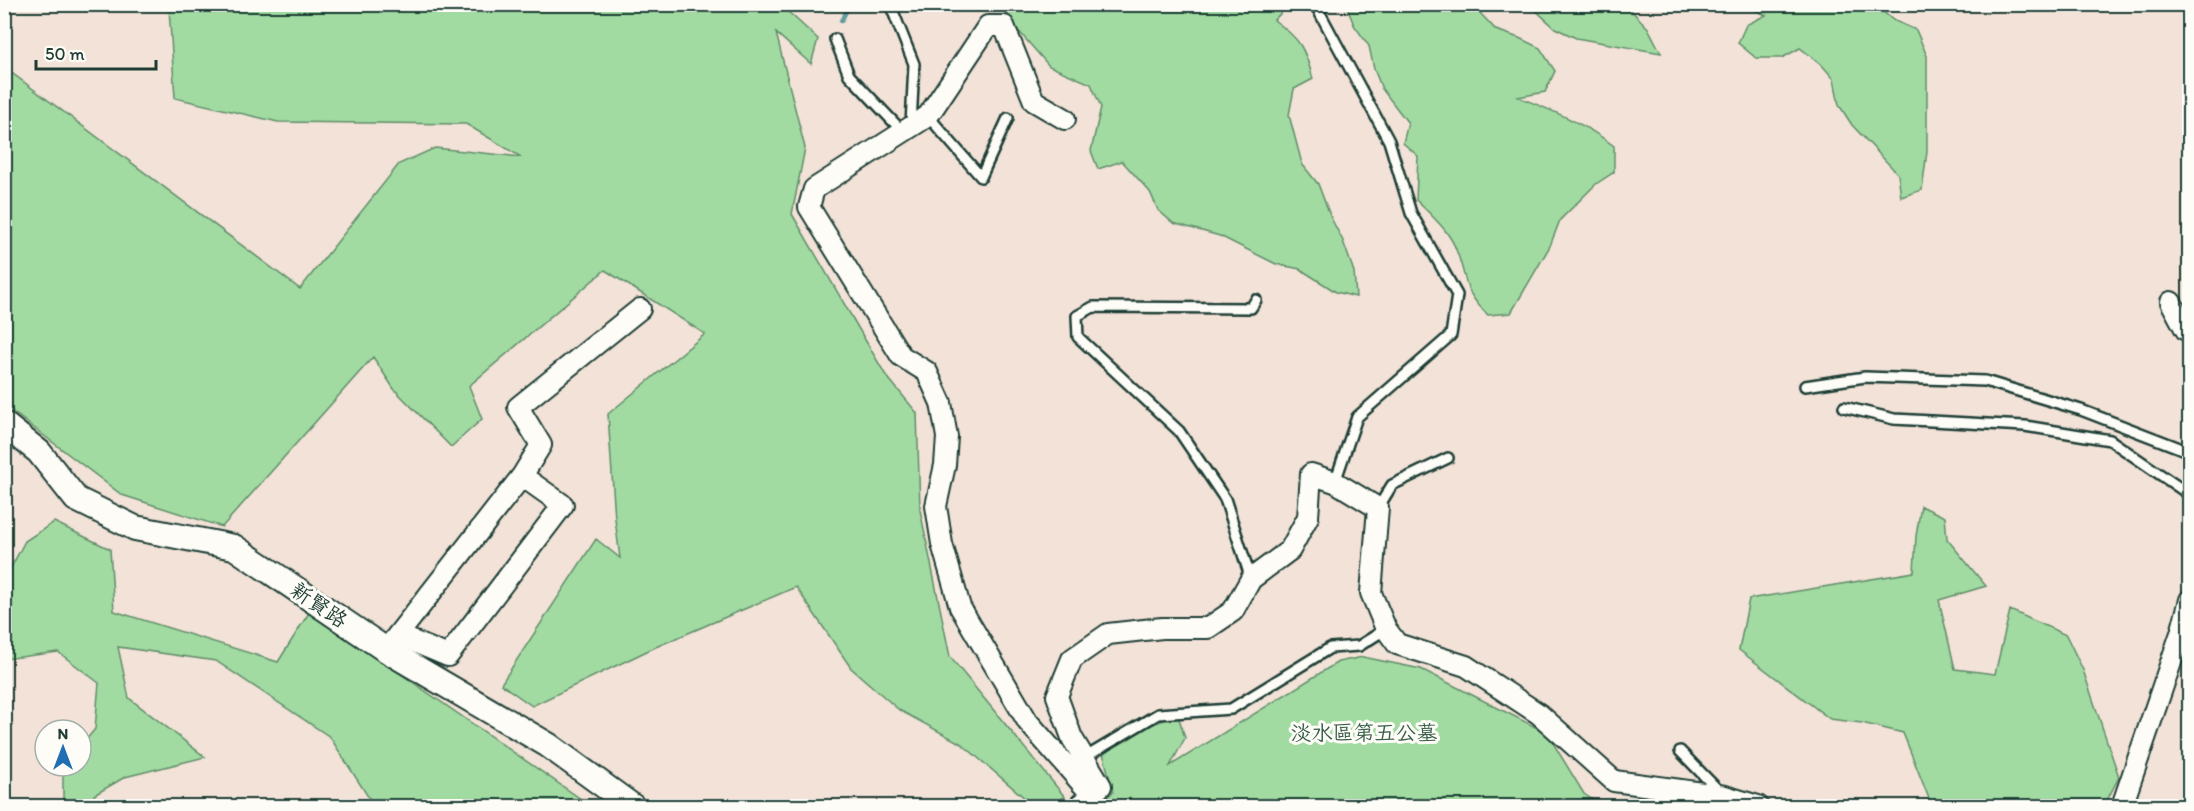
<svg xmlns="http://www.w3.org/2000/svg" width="2194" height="811" viewBox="0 0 2194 811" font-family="Itim,'LXGW WenKai TC',sans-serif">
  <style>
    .green { fill: #a1dba1; stroke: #608c6a; stroke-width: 1.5 }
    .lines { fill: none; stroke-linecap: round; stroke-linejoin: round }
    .stream { stroke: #5f9c9b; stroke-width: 4.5 }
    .service-casing { stroke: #1f3d34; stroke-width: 14 }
    .minor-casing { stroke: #1f3d34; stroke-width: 24 }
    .tertiary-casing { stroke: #1f3d34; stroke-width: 28 }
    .service { stroke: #fdfcf7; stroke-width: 9 }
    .minor { stroke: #fdfcf7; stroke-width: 20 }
    .tertiary { stroke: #fdfcf7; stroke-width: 24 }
    .labels { text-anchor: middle; stroke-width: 6; stroke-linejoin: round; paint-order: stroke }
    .street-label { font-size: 21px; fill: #1f3d34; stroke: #fdfcf7 }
    .park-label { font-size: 21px; fill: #395d4a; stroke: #fdfcf7 }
  </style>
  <rect width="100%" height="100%" fill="#f2e2d7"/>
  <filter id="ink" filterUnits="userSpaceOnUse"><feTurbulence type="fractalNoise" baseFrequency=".0167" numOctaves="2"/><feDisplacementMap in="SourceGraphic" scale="12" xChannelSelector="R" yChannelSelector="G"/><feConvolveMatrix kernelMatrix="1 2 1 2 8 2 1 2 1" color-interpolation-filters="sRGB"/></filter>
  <g filter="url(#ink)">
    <path class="green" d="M162,5H788L785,9L818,39L811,64L776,33L805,148L792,214L885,374L917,413L920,510L950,657L1065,797L1047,806H1034L962,744L899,710L851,668L796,587L651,649L532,706L501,684L596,539L620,558L615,519L608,414L705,334L605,270L469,386L482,419L451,447L394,389L373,357L222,527L122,495L5,406V68L300,289L399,164L435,148L521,157L466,124L278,122L175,98L169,8Z
      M1002,5H1289L1274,20C1300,39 1305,48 1313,79L1294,89L1289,115L1302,164L1318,184L1331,218L1343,241L1354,272L1356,297L1336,292L1300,269L1276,264L1220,236L1173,223L1158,210L1150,192L1122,161L1098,169L1091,151L1101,107L1091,84L1049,66L1016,28Z
      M1346,5H1485L1480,13L1496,30L1519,38L1540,48L1555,71L1545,92L1518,97C1553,111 1584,123 1614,146V172L1596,184L1560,220L1550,246L1511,313L1488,315C1463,291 1468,282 1457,252C1450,231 1431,215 1416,200L1418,156L1403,143L1408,123L1382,89L1374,69L1369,46L1354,25Z
      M1530,5H1626L1648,28L1661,53L1576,38L1555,28Z
      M1743,5H1875L1893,20L1916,30L1927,56V151L1922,190L1901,197L1898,174L1852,125L1839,105L1834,79L1821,64L1800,48L1782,58H1756L1738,43L1746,25L1766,15Z
      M1921,506L1945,517L1947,539L1986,586L1939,600L1955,669L1995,674L2010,610L2066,635L2083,670L2119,777L2104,806H1932L1903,733L1862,723L1830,719L1739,650L1749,599L1914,572L1916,536Z
      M54,522L110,549L114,611L278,662L310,611L591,806H374L330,737L216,661L118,647L129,698L205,757L125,777L94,795L93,806H63V768L65,766H81V746L95,729L99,683L58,652L5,659L4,581L25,541Z
      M1363,657L1421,669L1547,733L1584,794L1602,806H1613H1097L1113,792L1103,753L1114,738L1178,715L1185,738L1170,766L1338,662Z"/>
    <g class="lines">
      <path class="stream" d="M841,21L850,4"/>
      <defs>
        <path id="service" d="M890,4L914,64L911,125
          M1315,4L1389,141L1411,213L1457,295L1451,335L1357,417L1335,482
          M835,39L849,75L903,132
          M928,116L981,177L1008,118
          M1805,386L1865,377L1985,381L2081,410L2190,452
          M1844,407L1894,419L2025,426L2110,440L2190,495
          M1378,508L1392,485L1448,458
          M1251,579L1225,499L1179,431L1078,337L1077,316L1093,307L1251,308L1256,300
          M1680,751L1720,792
          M1084,758L1158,714L1231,709L1330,648L1359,646L1386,629"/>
        <path id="minor" d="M1065,119L1034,101L1004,26H988L928,116L814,189L809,207L901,356L927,372L941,403L947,437L945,465L936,506L942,544L960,607L1028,722L1092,795
          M2171,302L2186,330L2190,332
          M398,635L448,656L563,505L522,476
          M386,650L522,476L541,445L518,407L640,309
          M1079,806L1101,786L1072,738L1057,696L1072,659L1108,634L1162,628H1208L1233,611L1251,579L1290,550L1308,517L1311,474L1335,482L1378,508L1371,593L1386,629L1397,644L1466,666L1539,714L1614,781L1725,796L1758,806
          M2122,806L2181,633L2190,600"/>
        <path id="tertiary" d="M4,424L39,452L76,499L135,528L234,547L386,650L548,745L632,806"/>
      </defs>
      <use href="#service" class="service-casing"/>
      <use href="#minor" class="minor-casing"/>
      <use href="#tertiary" class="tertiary-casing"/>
      <use href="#service" class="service"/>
      <use href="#minor" class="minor"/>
      <use href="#tertiary" class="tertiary"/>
    </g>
  </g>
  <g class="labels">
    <g class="street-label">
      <text transform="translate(319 605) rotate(34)" y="7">新賢路</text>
    </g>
    <g class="park-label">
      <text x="1364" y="740">淡水區第五公墓</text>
    </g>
  </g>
  <rect width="2194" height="811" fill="none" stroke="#fdfcf7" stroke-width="24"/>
  <rect x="12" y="12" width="2170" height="787" fill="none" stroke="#1f3d34" stroke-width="2" filter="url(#ink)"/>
  <g transform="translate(63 748)"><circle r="28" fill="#fdfcf7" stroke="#a4b0a9" stroke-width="1.5"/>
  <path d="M0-4.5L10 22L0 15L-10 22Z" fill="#1f6fb2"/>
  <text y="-9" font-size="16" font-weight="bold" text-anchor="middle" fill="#1f3d34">N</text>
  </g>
  <path d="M36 60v9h120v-9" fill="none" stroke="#1f3d34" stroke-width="3"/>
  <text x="45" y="60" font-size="18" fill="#1f3d34" stroke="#fdfcf7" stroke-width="4.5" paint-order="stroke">50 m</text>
</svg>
